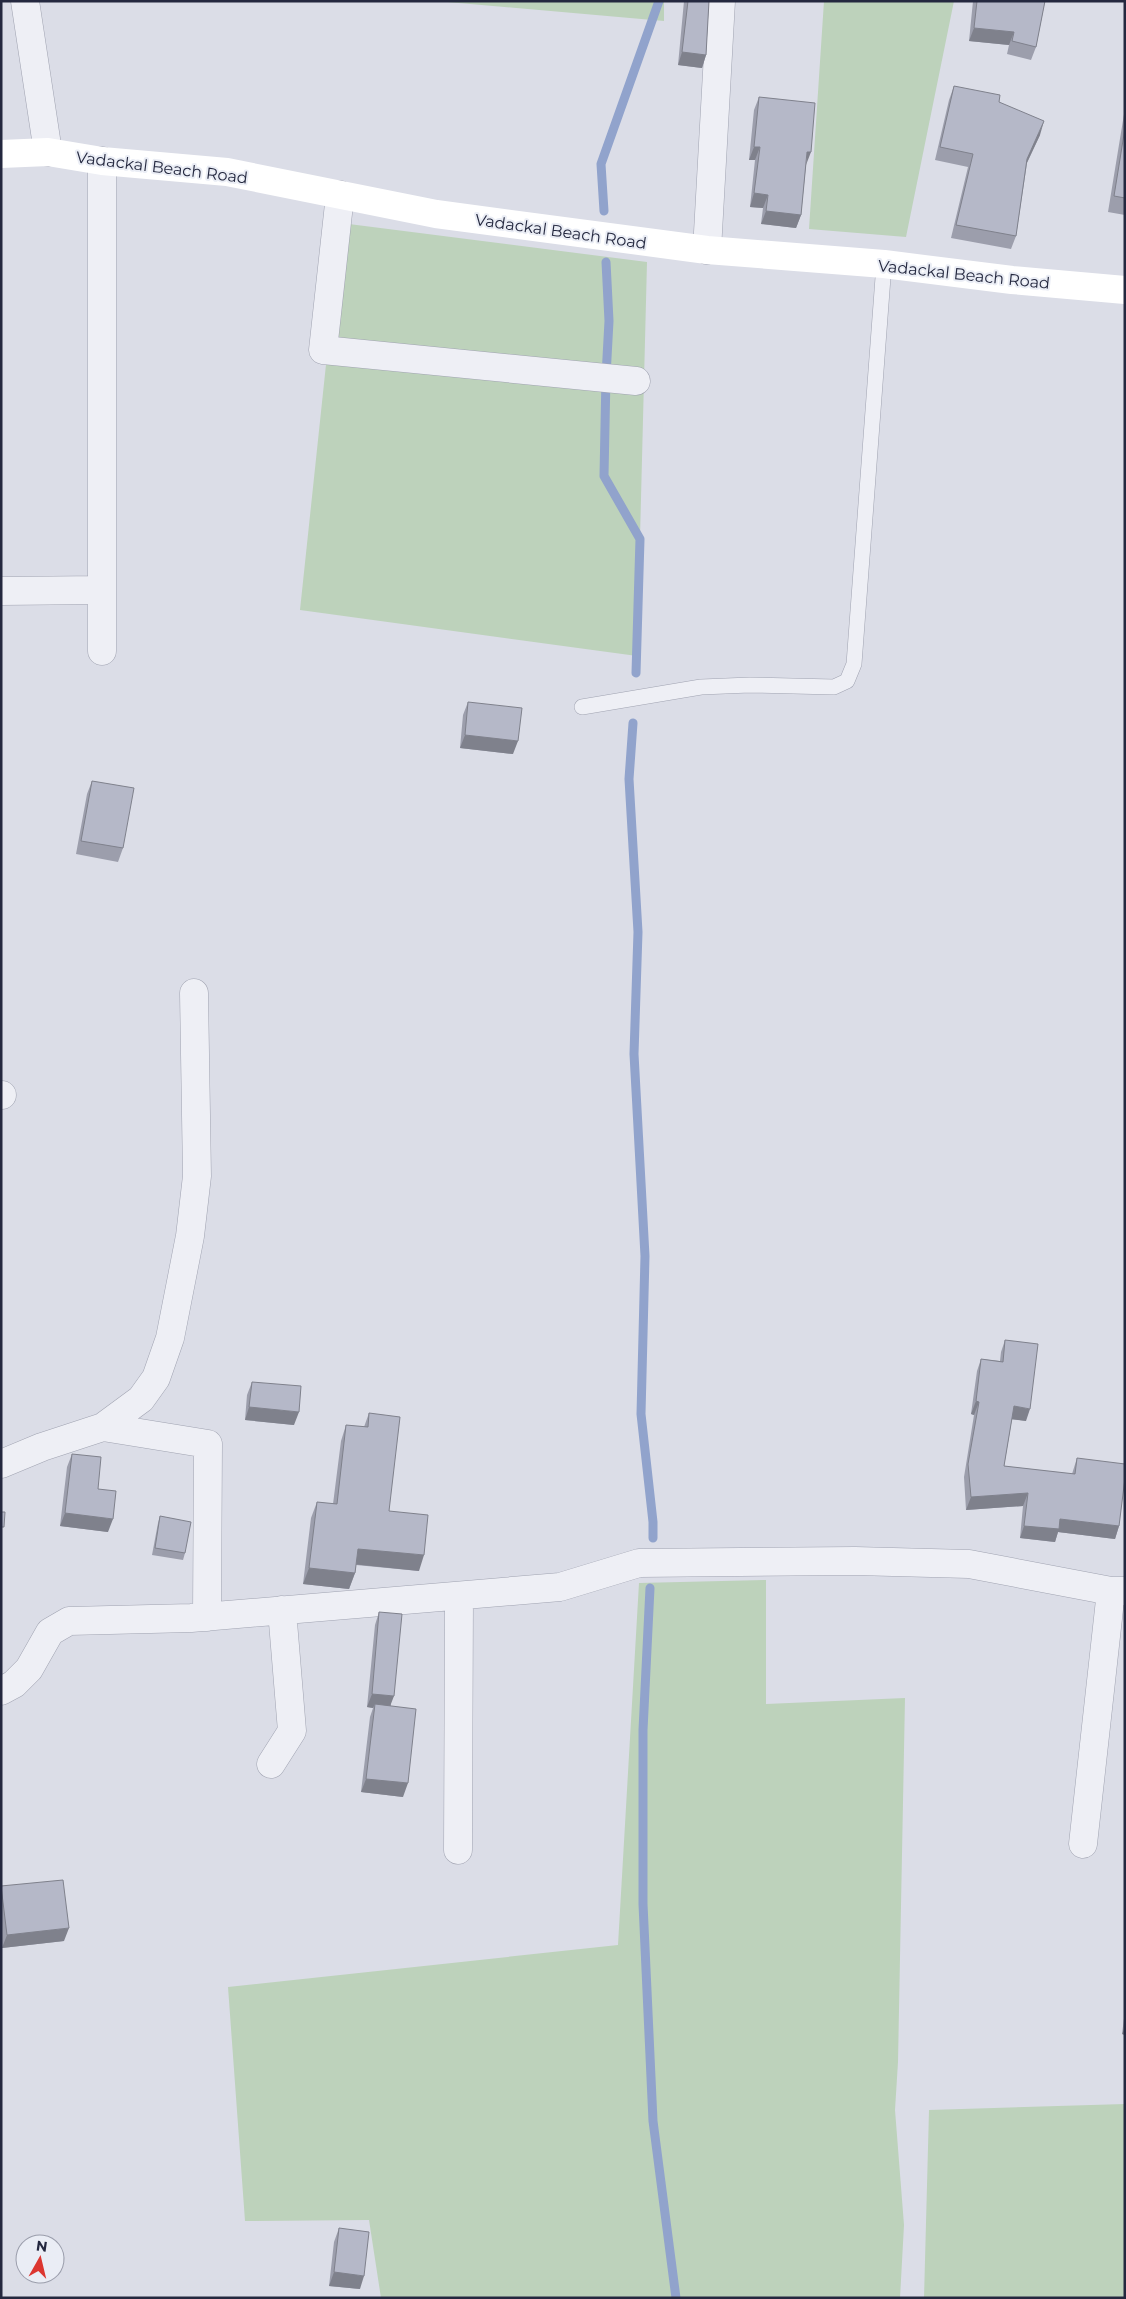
<svg xmlns="http://www.w3.org/2000/svg" width="1126" height="2299" viewBox="0 0 1126 2299" font-family="Montserrat,sans-serif">
  <style>
    .green { fill: #bdd2bb }
    .lines { fill: none; stroke-linecap: round; stroke-linejoin: round }
    .stream { stroke: #91a3cc; stroke-width: 9 }
    .service-casing { stroke: #a0a3b1; stroke-width: 16 }
    .minor-casing { stroke: #a0a3b1; stroke-width: 29 }
    .service { stroke: #eeeff5; stroke-width: 15 }
    .minor { stroke: #eeeff5; stroke-width: 28 }
    .secondary { stroke: #fff; stroke-width: 28 }
    .wall { fill: #9c9eac }
    .shaded-wall { fill: #7f818c }
    .building { fill: #b5b8c8; stroke: #7f818c }
    .labels { text-anchor: middle; stroke-width: 4; stroke-linejoin: round; paint-order: stroke }
    .street-label { font-size: 16px; fill: #24283f; stroke: #eaedf5 }
  </style>
  <rect width="100%" height="100%" fill="#dbdde7"/>
  <path class="green" d="M436,1H664V21Z
    M824,1H954L906,237L809,229Z
    M341,223L647,262L637,656L300,610Z
    M766,1580V1704L905,1698L898,2062L895,2110L904,2225L900,2298H381L369,2220L245,2221L228,1987L618,1945L639,1583Z
    M1125,2104V2298H924L929,2110Z"/>
  <g class="lines">
    <path class="stream" d="M604,211L601,164L659,1
      M606,262L609,321L606,376L604,476L640,539L636,673
      M633,723L629,779L638,932L634,1054L645,1256L641,1414L653,1522V1538
      M650,1588L643,1730V1904L653,2121L676,2298"/>
    <defs>
      <path id="service" d="M582,707L701,687L750,685L834,687L847,681L854,664L884,264"/>
      <path id="minor" d="M25,1L48,152
        M102,161V651
        M340,195L323,350L636,381
        M707,250L721,1
        M1,591L102,590
        M1,1095H2
        M103,1427L208,1444L207,1617
        M1,1464L42,1447L103,1427L141,1399L156,1378L170,1338L190,1236L197,1176L194,993
        M1,1691L14,1684L29,1669L50,1632L69,1621L191,1618L560,1587L639,1563L855,1561L969,1564L1111,1591H1125
        M271,1764L292,1731L282,1610
        M1083,1844L1111,1591
        M458,1850L459,1596"/>
    </defs>
    <use href="#service" class="service-casing"/>
    <use href="#minor" class="minor-casing"/>
    <use href="#service" class="service"/>
    <use href="#minor" class="minor"/>
    <path class="secondary" d="M1,154L48,152L102,161L227,172L436,214L707,250L884,264L1012,280L1125,290"/>
  </g>
  <path class="wall" d="M684,1H709L706,55L702,68L678,65Z
    M973,1H1045L1036,47L1031,60L1007,54L1009,45L969,41Z
    M954,86L999,102L1040,135L1027,163L1016,236L1011,249L951,238L968,167L935,160L949,100Z
    M759,97L806,165L801,215L796,228L761,224L763,208L750,207L755,160H749L754,110Z
    M1125,108V215L1108,212Z
    M468,702L513,754L460,748L463,715Z
    M92,781L123,848L118,862L76,854L87,794Z
    M1005,1340L1026,1421L1012,1419L1004,1466L1072,1474L1077,1458L1119,1526L1115,1539L1058,1532L1055,1542L1020,1538L1023,1506L966,1510L964,1477L974,1415L971,1414L977,1371L981,1359L1000,1361L1001,1352Z
    M252,1382L294,1425L245,1420L247,1395Z
    M369,1413L389,1511L419,1571L356,1565L355,1573L349,1589L303,1584L311,1518L317,1502L333,1504L341,1441L346,1425L364,1427Z
    M72,1454L98,1489L108,1532L60,1526L67,1467Z
    M160,1516L185,1553L183,1560L152,1555L158,1523Z
    M379,1612L391,1706L403,1797L361,1792L370,1717L373,1708L367,1707L375,1625Z
    M1,1886L64,1941L2,1948L1,1941Z
    M1125,2011V2035L1122,2034Z
    M339,2228L360,2289L329,2286L334,2242Z"/>
  <path class="shaded-wall" d="M974,28L1014,32L1009,45L969,41Z
    M682,52L706,55L702,68L678,65Z
    M1044,121L1040,135L1022,173L1027,159Z
    M754,147H760L755,160H749Z
    M807,152H811L806,165Z
    M754,193L768,195L763,208L750,207Z
    M766,211L801,215L796,228L761,224Z
    M465,735L518,741L513,754L460,748Z
    M976,1401L979,1402L974,1415L971,1414Z
    M1014,1406L1030,1409L1026,1421L1009,1419Z
    M249,1407L299,1412L294,1425L245,1420Z
    M1028,1493L1023,1506L966,1510L971,1497Z
    M65,1513L113,1519L108,1532L60,1526Z
    M1060,1519L1119,1526L1115,1539L1058,1532L1055,1542L1020,1538L1024,1526Z
    M358,1549L424,1555L419,1571L352,1564Z
    M309,1568L355,1573L349,1589L303,1584Z
    M372,1694L394,1696L389,1709L375,1704L373,1708L367,1707Z
    M366,1779L408,1783L403,1797L361,1792Z
    M69,1928L64,1941L2,1948L7,1935Z
    M1125,2027V2035L1122,2034Z
    M334,2272L364,2276L360,2289L329,2286Z"/>
  <path class="building" d="M688,1H709L706,55L682,52Z
    M977,1H1045L1036,47L1012,41L1014,32L974,28Z
    M954,86L1000,95L999,102L1044,121L1027,159L1016,236L956,225L973,154L940,147Z
    M759,97L815,103L811,152H807L801,215L766,211L768,195L754,193L760,147H754Z
    M1125,128V198L1114,196Z
    M468,702L522,708L518,741L465,735Z
    M92,781L134,788L123,848L81,841Z
    M1005,1340L1038,1344L1030,1409L1014,1406L1004,1466L1075,1474L1077,1458L1125,1464V1478L1119,1526L1060,1519L1059,1529L1024,1526L1028,1493L971,1497L968,1464L979,1402L976,1401L981,1359L1003,1362Z
    M252,1382L301,1386L299,1412L249,1407Z
    M369,1413L400,1417L389,1511L428,1515L424,1555L358,1549L355,1573L309,1568L317,1502L337,1504L346,1425L368,1427Z
    M72,1454L101,1457L98,1489L116,1491L113,1519L65,1513Z
    M1,1512H5L4,1527H1Z
    M160,1516L191,1522L185,1553L155,1548Z
    M379,1612L402,1614L394,1696L372,1694Z
    M375,1704L416,1709L408,1783L366,1779Z
    M63,1880L69,1928L7,1935L1,1886Z
    M339,2228L369,2232L364,2276L334,2272Z"/>
  <g class="labels">
    <g class="street-label">
      <text transform="translate(162 167) rotate(7)" y="6">Vadackal Beach Road</text>
      <text transform="translate(561 231) rotate(8)" y="6">Vadackal Beach Road</text>
      <text transform="translate(964 274) rotate(6)" y="6">Vadackal Beach Road</text>
    </g>
  </g>
  <rect width="1126" height="2299" fill="none" stroke="#24283f" stroke-width="5"/>
  <g transform="translate(40 2259) rotate(8)"><circle r="24" fill="#eaedf5" stroke="#9b9eac"/>
  <path d="M0-4L9 19L0 12L-9 19Z" fill="#dc3630"/>
  <text y="-8" font-size="14" font-weight="bold" text-anchor="middle" fill="#24283f">N</text>
  </g>
</svg>
